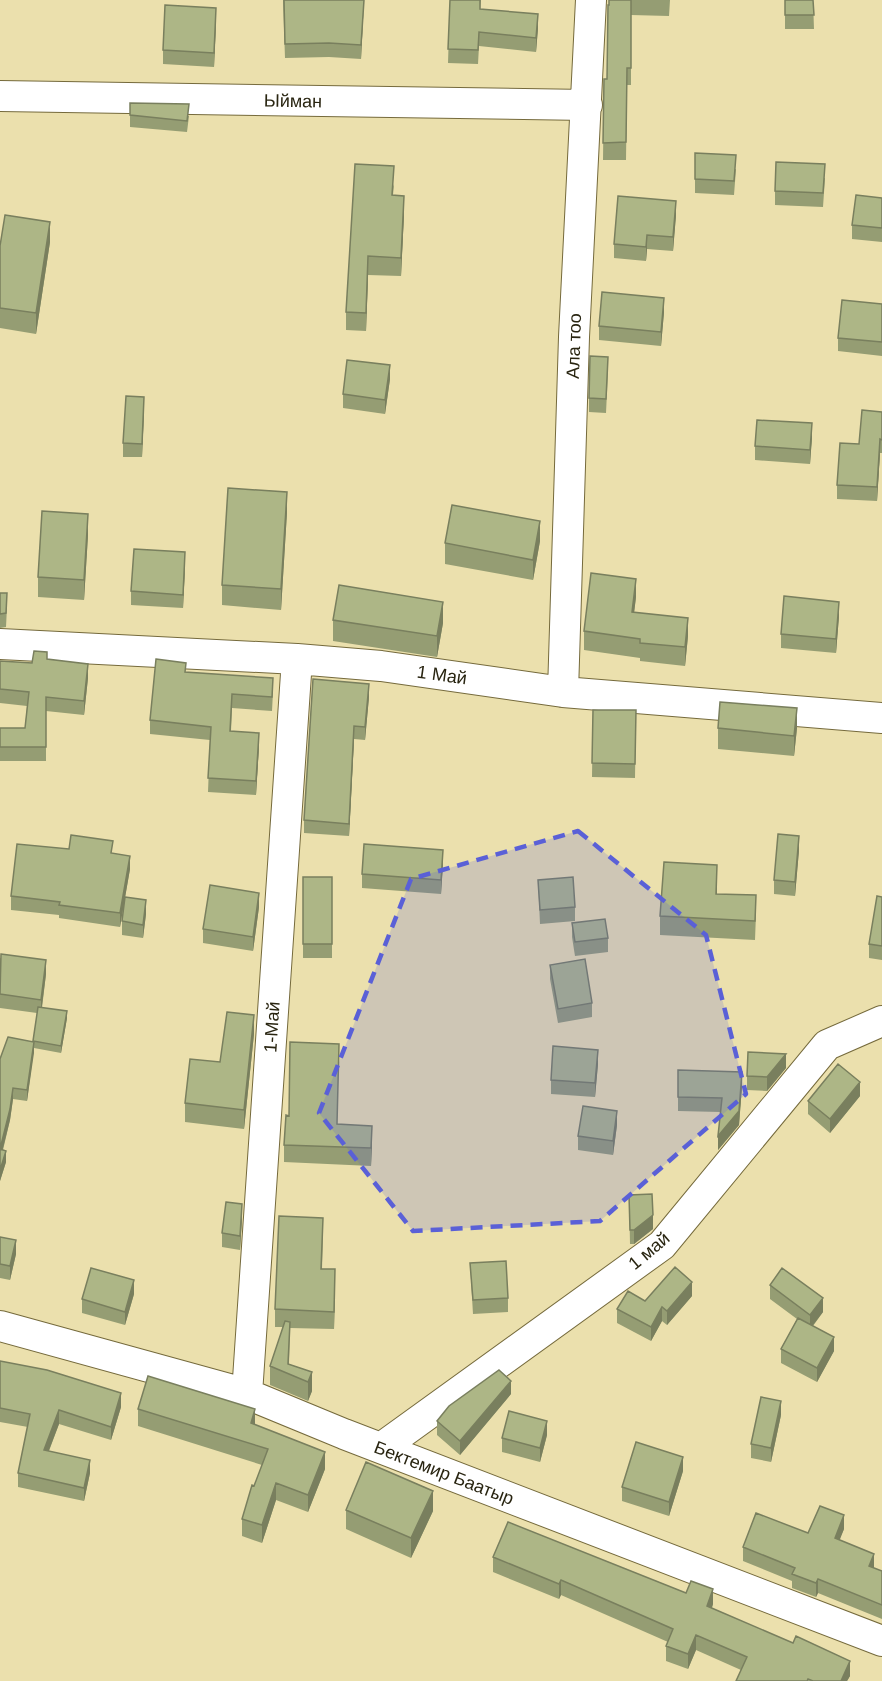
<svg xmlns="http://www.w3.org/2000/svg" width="882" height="1681" viewBox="0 0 882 1681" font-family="Arial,sans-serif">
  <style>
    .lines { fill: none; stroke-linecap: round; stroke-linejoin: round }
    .minor-casing { stroke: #756a3c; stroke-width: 32 }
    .minor { stroke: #fff; stroke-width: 30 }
    .wall { fill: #959d73 }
    .shaded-wall { fill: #797f5e }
    .building { fill: #adb686; stroke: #797f5e; stroke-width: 1.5 }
    .marked { fill: #5a60d7; fill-opacity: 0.2; stroke: #5a60d7; stroke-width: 4.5; stroke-dasharray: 12 8; stroke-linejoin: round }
    .labels { text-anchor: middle; stroke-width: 4.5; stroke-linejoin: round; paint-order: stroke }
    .street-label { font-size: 18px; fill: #292511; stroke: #fff }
  </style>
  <rect width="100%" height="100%" fill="#ebe0ad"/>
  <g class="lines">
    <defs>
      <path id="minor" d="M0,96L587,105
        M0,644L297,659L381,666L563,692L882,718
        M563,692L574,337L591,0
        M0,1326L247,1394L344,1434L882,1641
        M247,1394L297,659
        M381,1448L662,1245L827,1045L882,1021"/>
    </defs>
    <use href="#minor" class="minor-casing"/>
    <use href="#minor" class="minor"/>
  </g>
  <path class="wall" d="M283,0H364L361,59L329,57L285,58Z
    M450,0H481L480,9L538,28L536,52L479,46L478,64L448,63Z
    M609,0H670L669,16L631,15V85H627L626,160H603L604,79H607Z
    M785,0H813L814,29H785Z
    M216,22L214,67L163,64V50Z
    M130,103L189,116L187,132L130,127Z
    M736,169L734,195L695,193V179Z
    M825,178L823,207L775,205V191Z
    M394,184L393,195L404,214L401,276L368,275L366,331L346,330V312Z
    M882,198V242L852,239V225Z
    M676,215L673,251L647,249L646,261L614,258V244Z
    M50,242L36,334L0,328V246Z
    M882,304V356L838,351V338Z
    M664,312L661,346L599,340V326Z
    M608,371L606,413L589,412V398Z
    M390,379L385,414L343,408V394Z
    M144,411L142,457H123V443Z
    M882,412V453H880L877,501L837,499V485L859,444Z
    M812,437L810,464L755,460V446Z
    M287,512L281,610L222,605V585Z
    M88,535L84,600L38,597V577Z
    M540,541L533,580L445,564V543Z
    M185,566L183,608L131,605V591Z
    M0,593L7,607L6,627L0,628Z
    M636,597L634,612L688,636L685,666L640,661V658L584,650V631Z
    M839,616L836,653L781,648V634Z
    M333,620L443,623L437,657L333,641Z
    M47,659L88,678L84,715L46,711V761H0V728H25L27,706L0,703V661L32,663Z
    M186,672L273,692L272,711L232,708L231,731L259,746L256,795L208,792L210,740L150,734V720Z
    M369,697L365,740L354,739L349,836L304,833V820Z
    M593,710H636L635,778L592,777Z
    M718,728H797L794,756L718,749Z
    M69,849L113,853L130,869L125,897L146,914L143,938L122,935V921L123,907L120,927L59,918V915L11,910V896Z
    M799,850L795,896L774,894V880Z
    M443,864L441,894L362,888V874Z
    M303,877H332V958H303Z
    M538,880L575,907V921L540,924Z
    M717,884V894L756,914L755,940L660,935V916Z
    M882,897V960L869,958V944Z
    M259,907L253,951L203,943V929Z
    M572,923L608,938V952L575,956L572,937Z
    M0,958L46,974L42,1008L67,1018L61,1053L34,1048L27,1101L13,1099L10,1120L3,1150L6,1162L0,1181V1059L33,1042L37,1013L0,1008Z
    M550,965L592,1003V1017L558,1023L550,979Z
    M254,1034L244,1129L185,1122V1103L220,1062Z
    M598,1064L595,1097L551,1094V1080Z
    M786,1068L767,1091L747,1090V1076Z
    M678,1070L742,1086L739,1125L718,1150L721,1112L678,1111Z
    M860,1096L830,1133L808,1114V1101Z
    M338,1124L372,1144L371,1166L284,1162V1145Z
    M617,1125L613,1155L578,1150V1136Z
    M629,1195L653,1229L634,1244H630Z
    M242,1218L240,1250L222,1247V1233Z
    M323,1235L322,1269L335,1287L334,1329L290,1328L289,1364L312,1372V1391L308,1401L270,1385V1366L283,1327H275V1309Z
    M0,1237L16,1254L10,1280L0,1278Z
    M470,1263L508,1298V1312L473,1314Z
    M770,1285L823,1312L813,1326L834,1351L817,1382L781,1363V1349L797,1319L770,1299Z
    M134,1294L125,1325L82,1313V1299Z
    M692,1296L667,1325L662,1321L651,1341L617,1323V1309Z
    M0,1361L121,1407L111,1440L59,1424L49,1451L90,1473L84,1501L18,1487V1473L28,1427L0,1422Z
    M511,1394L460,1455L437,1435V1421Z
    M138,1409L255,1425L325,1469L308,1512L276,1500L262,1543L242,1536V1519L262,1465L138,1426Z
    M781,1415L771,1462L751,1458V1444Z
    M547,1435L540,1462L502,1452V1438Z
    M683,1471L669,1516L622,1501V1487Z
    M346,1510L433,1511L411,1558L346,1529Z
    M844,1529L839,1540L874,1568L882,1571V1619L818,1593L816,1597L792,1588V1581L743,1561V1547L808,1533Z
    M493,1557L713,1604L712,1608L850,1676L847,1681H736L741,1670L696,1650L688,1669L666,1661V1646L668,1642L561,1595L559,1599L493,1572Z"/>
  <path class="shaded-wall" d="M364,0L361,59V45Z
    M216,8V22L214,67V53Z
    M538,14V28L536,52V38Z
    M404,196V214L401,276V258Z
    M676,201V215L673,251V237Z
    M50,222V242L36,334V313Z
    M647,235V249L646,261V247Z
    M368,256V275L366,331V313Z
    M664,298V312L661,346V332Z
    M390,365V379L385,414V400Z
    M144,397V411L142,457V444Z
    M812,423V437L810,464V450Z
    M880,439V453L877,501V487Z
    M287,492V512L281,610V589Z
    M88,514V535L84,600V580Z
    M540,521V541L533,580V560Z
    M185,552V566L183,608V595Z
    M636,579V597L632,630V612Z
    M443,602V623L437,657V636Z
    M839,602V616L836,653V639Z
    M688,618V636L685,666V647Z
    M88,664V678L84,715V701Z
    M369,684V697L365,740V727Z
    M797,708V728L794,756V736Z
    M354,726V739L349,836V824Z
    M259,733V746L256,795V781Z
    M799,836V850L795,896V882Z
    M443,850V864L441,894V880Z
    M130,856V869L120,927V913Z
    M717,865V884L716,913V894Z
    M259,893V907L253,951V937Z
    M146,900V914L143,938V925Z
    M46,960V974L41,1013V1000Z
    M67,1011V1018L61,1053V1046Z
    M254,1015V1034L244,1129V1110Z
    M34,1042V1053L27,1101V1090Z
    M598,1050V1064L595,1097V1083Z
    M786,1054V1068L767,1091V1077Z
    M742,1072V1086L739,1125L718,1150V1136Z
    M860,1082V1096L830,1133V1119Z
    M13,1088V1099L10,1120L0,1160V1149Z
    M617,1111V1125L613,1155V1141Z
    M372,1126V1144L371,1166V1148Z
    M6,1151V1162L0,1181V1170Z
    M242,1204V1218L240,1250V1236Z
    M653,1215V1229L634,1244V1230Z
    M16,1240V1254L10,1280V1266Z
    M335,1269V1287L334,1329V1312Z
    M134,1280V1294L125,1325V1312Z
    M692,1282V1296L667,1325V1311Z
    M823,1298V1312L810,1329V1315Z
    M662,1307V1321L651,1341V1327Z
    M834,1337V1351L817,1382V1368Z
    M312,1372V1391L308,1401V1382Z
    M511,1381V1394L460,1455V1441Z
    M121,1393V1407L111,1440V1427Z
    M781,1401V1415L771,1462V1448Z
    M255,1409V1426L251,1423Z
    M59,1410V1424L44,1463V1450Z
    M547,1421V1435L540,1462V1448Z
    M325,1452V1469L308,1512V1495Z
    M683,1457V1471L669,1516V1502Z
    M90,1460V1473L84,1501V1488Z
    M276,1483V1500L262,1543V1525Z
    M433,1491V1511L411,1558V1538Z
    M844,1515V1529L835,1552V1538Z
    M874,1554V1568L869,1566Z
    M818,1579V1593L816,1597V1583Z
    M561,1580V1595L559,1599V1584Z
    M713,1589V1604L707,1621V1606Z
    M696,1635V1650L688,1669V1654Z
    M850,1661V1676L847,1681H841Z"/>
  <path class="building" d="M284,0H364L361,45L329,43L285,44Z
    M450,0H480V9L538,14L536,38L479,32L478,50L448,49Z
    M609,0H631V68H627L626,142L603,143L604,79H607L608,5H609Z
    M785,0H813L814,15H785Z
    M165,5L216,8L214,53L163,50Z
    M130,103L189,104L187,121L130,115Z
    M695,153L736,155L734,181L695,179Z
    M776,162L825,164L823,193L775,191Z
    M355,164L394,166L392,195L404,196L401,258L368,256L366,313L346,312Z
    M856,195L882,198V228L852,225Z
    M618,196L676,201L673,237L647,235L646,247L614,244Z
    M5,215L50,222L36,313L0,308V246Z
    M602,292L664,298L661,332L599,326Z
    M842,300L882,304V342L838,338Z
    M590,356L608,357L606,399L589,398Z
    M347,360L390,365L385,400L343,394Z
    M126,396L144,397L142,444L123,443Z
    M862,410L882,412V440L880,439L877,487L837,485L840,443L859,444Z
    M757,420L812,423L810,450L755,446Z
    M228,488L287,492L281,589L222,585Z
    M452,505L540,521L533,560L445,543Z
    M42,511L88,514L84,580L38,577Z
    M134,549L185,552L183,595L131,591Z
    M591,573L636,579L632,612L688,618L685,647L640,643V639L584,631Z
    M339,585L443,602L437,636L333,620Z
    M0,593H7L6,613L0,614Z
    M784,596L839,602L836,639L781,634Z
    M34,651L47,652V659L88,664L84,701L46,697V747H0V728H25L29,692L0,689V661L32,663Z
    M156,659L186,663L185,672L273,678L272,697L232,694L230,731L259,733L256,781L208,778L211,727L150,720Z
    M313,679L369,684L365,727L354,726L349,824L304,820Z
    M720,702L797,708L794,736L718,728Z
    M593,710H636L635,764L592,763Z
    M778,834L799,836L795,882L774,880Z
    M71,835L113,841L111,853L130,856L120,913L59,905L60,902L11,896L17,844L69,849Z
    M364,844L443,850L441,880L362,874Z
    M664,862L717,865L716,894L756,895L755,921L660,916Z
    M303,877H332V944H303Z
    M573,877L575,907L540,910L538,880Z
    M210,885L259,893L253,937L203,929Z
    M877,896L882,897V946L869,944Z
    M125,897L146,900L143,925L122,921Z
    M605,919L608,938L575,942L572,923Z
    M1,954L46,960L41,1000L0,994Z
    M585,959L592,1003L558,1009L550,965Z
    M38,1007L67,1011L61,1046L33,1041Z
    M227,1012L254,1015L244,1110L185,1103L190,1059L220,1062Z
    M8,1037L34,1042L27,1090L13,1088L10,1109L0,1149V1059Z
    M290,1042L339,1044L337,1124L372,1126L371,1148L284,1145L286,1115L289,1116Z
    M553,1046L598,1050L595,1083L551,1080Z
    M748,1052L786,1054L767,1077L747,1076Z
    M838,1064L860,1082L830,1119L808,1101Z
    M678,1070L742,1072L739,1111L718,1136L722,1098L678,1097Z
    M583,1106L617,1111L613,1141L578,1136Z
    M0,1149L6,1151L0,1170Z
    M652,1194L653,1215L634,1230H630L629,1195Z
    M226,1202L242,1204L240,1236L222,1233Z
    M279,1216L323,1218L321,1269H335L334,1312L275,1309Z
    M0,1237L16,1240L10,1266L0,1264Z
    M506,1261L508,1298L473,1300L470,1263Z
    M675,1267L692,1282L667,1311L662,1307L651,1327L617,1309L628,1291L645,1301Z
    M91,1268L134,1280L125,1312L82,1299Z
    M782,1268L823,1298L810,1315L770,1285Z
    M798,1318L834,1337L817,1368L781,1349Z
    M285,1321L290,1322L288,1364L312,1372L308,1382L270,1366Z
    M0,1361L47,1370L121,1393L111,1427L59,1410L44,1450L90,1460L84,1488L18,1473L30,1414L0,1408Z
    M499,1370L511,1381L460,1441L437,1421L449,1406Z
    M148,1376L255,1409L251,1423L325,1452L308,1495L276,1483L262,1525L242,1519L252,1485L254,1486L268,1449L138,1409Z
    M761,1397L781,1401L771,1448L751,1444Z
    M509,1411L547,1421L540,1448L502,1438Z
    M636,1442L683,1457L669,1502L622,1487Z
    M366,1462L433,1491L411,1538L346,1510Z
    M820,1506L844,1515L835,1538L874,1554L869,1566L882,1571V1605L818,1579L816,1583L792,1574L795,1568L743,1547L756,1513L808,1533Z
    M508,1522L686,1593L691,1581L713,1589L707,1606L793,1643L796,1636L850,1661L841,1681H813L808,1679L807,1681H736L747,1657L696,1635L688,1654L666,1646L673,1629L561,1580L559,1584L493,1557Z"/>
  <path class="marked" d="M578,831L706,935L746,1094L600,1221L413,1231L319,1113L411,879Z"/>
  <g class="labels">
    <g class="street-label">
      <text transform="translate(293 101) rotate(1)" y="6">Ыйман</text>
      <text transform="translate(574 346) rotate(-88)" y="6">Ала тоо</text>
      <text transform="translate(442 675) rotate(8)" y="6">1 Май</text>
      <text transform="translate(272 1027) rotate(-86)" y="6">1-Май</text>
      <text transform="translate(649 1251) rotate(-40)" y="6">1 май</text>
      <text transform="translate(444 1473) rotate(21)" y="6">Бектемир Баатыр</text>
    </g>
  </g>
</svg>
